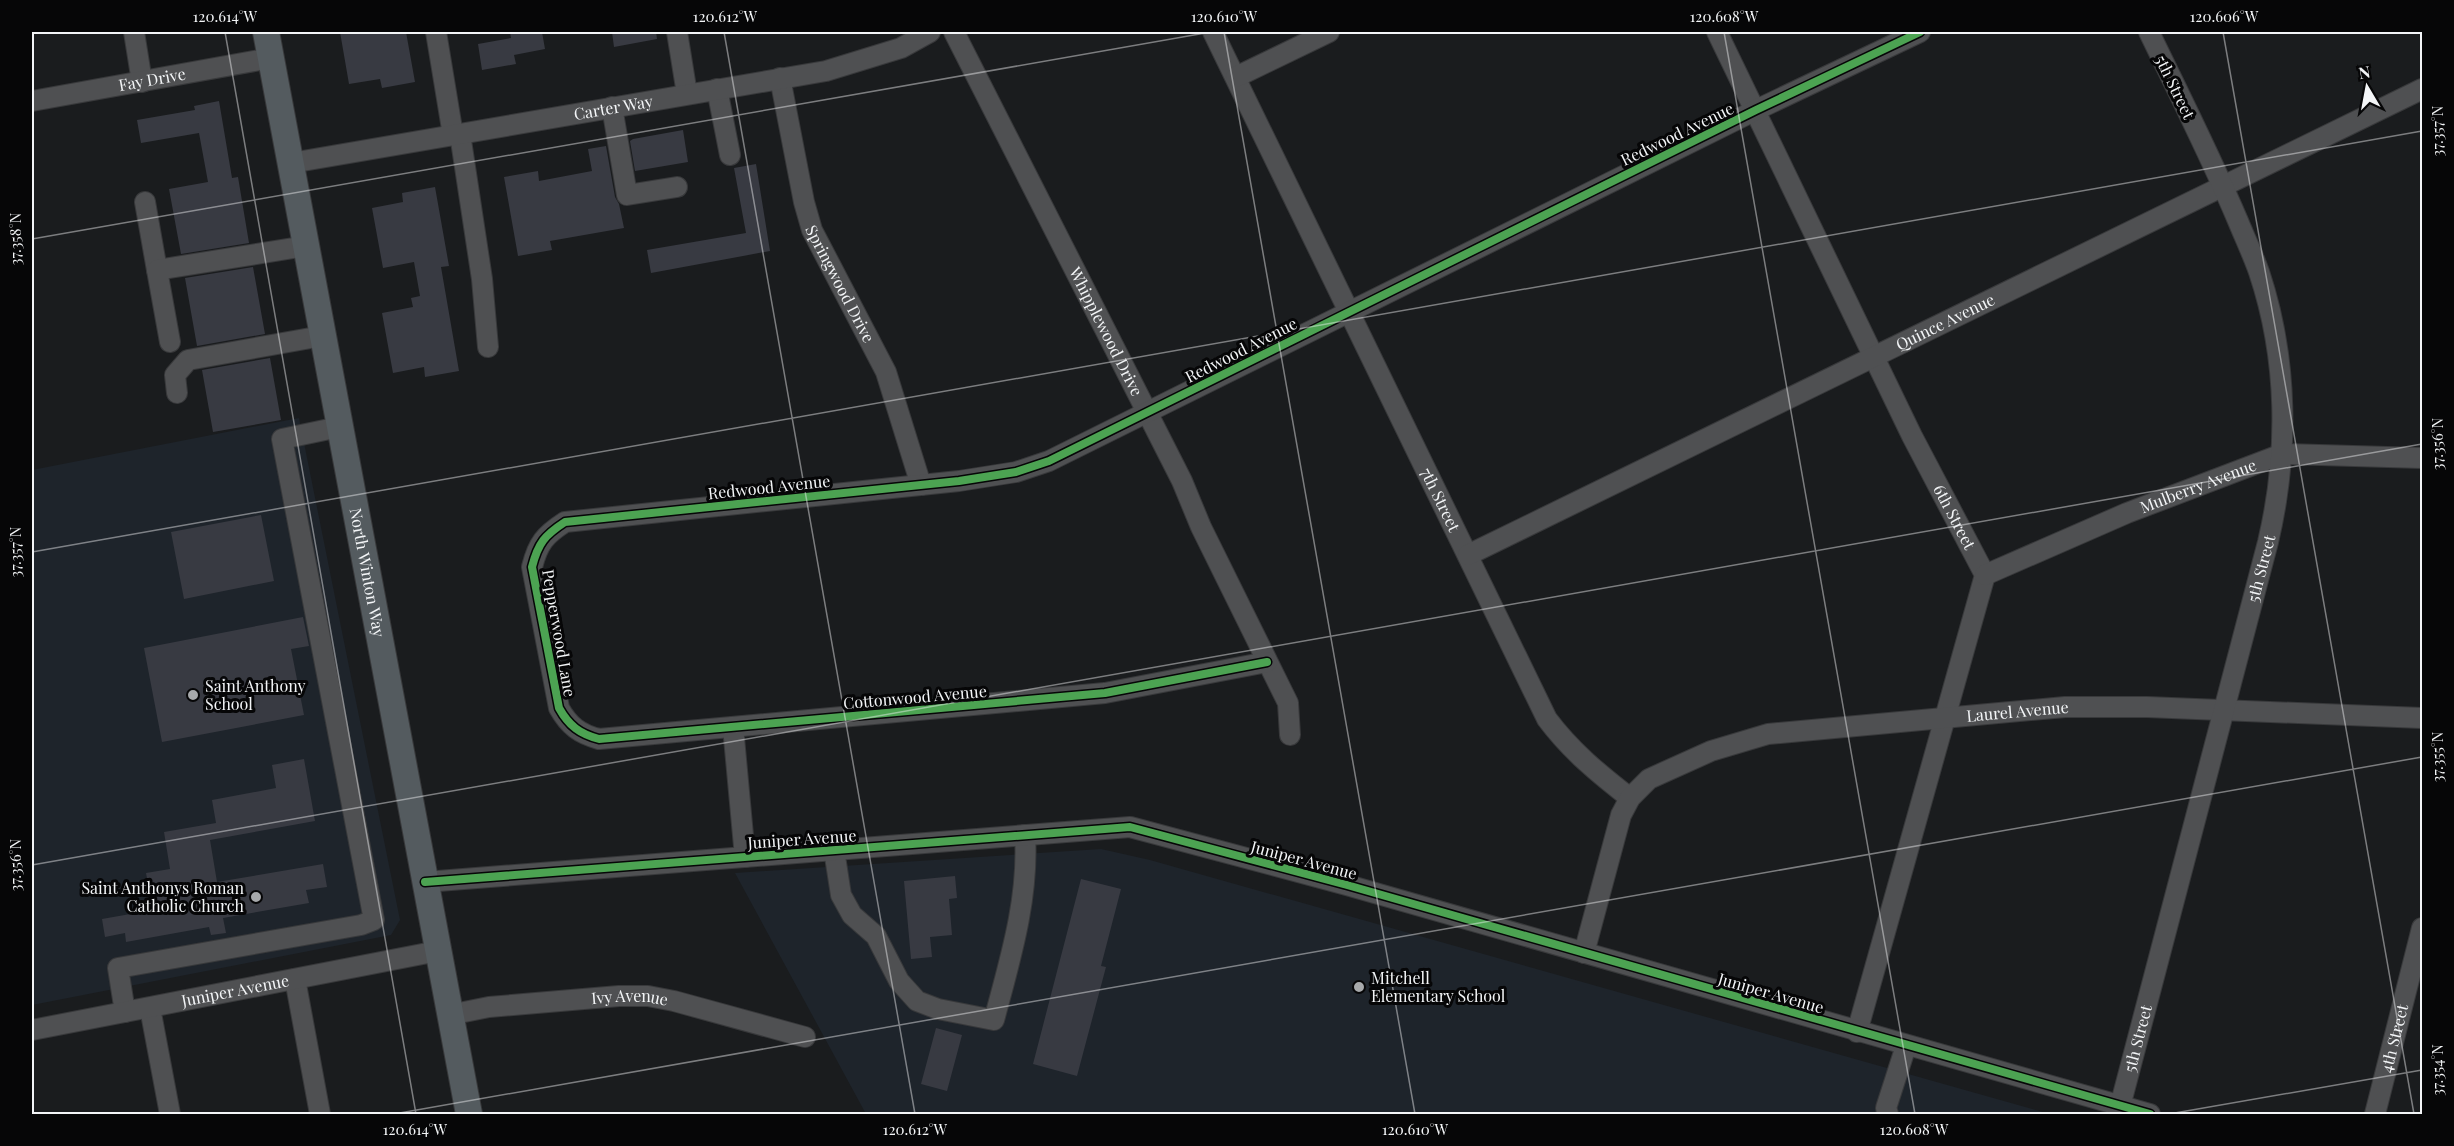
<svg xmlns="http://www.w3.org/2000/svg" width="2454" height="1146" viewBox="0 0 2454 1146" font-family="'Playfair Display',serif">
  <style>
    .built { fill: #1e242b }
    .building { fill: #383a42 }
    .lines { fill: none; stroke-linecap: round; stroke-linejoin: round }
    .minor-casing { stroke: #38393b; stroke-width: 22 }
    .major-casing { stroke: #38393b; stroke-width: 28 }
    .minor { stroke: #4f5052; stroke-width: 20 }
    .major { stroke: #545b5f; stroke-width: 26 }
    .cycleway-casing { stroke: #060607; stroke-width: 11 }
    .cycleway { stroke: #4ca352; stroke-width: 8 }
    .ticks { fill: none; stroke: #f3f5f7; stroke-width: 1.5; stroke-opacity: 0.45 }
    .poi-dot { fill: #a7a9ab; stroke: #060607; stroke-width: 2 }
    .labels { text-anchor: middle; stroke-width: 6; stroke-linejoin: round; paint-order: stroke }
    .street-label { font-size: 16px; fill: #f3f5f7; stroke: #060607 }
    .poi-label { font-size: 16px; fill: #f3f5f7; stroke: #060607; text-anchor: start }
    .neatline { fill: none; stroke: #f3f5f7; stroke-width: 2 }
    .ticks-label { font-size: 15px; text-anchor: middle; fill: #f3f5f7 }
  </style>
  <rect width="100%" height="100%" fill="#1a1c1e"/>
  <path class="built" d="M299,418L400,920L391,935L32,1005V470Z
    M1101,849L1150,860L2050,1114H866L735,873Z"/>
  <path class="building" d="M340,32H406L415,82L382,88L380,79L349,84Z
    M510,32H542L545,49L514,55L516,64L482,70L478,44L511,38Z
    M612,32H656L657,39L614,47Z
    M219,101L232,178L238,177L249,243L181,254L169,189L208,182L199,133L141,143L137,120L195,110L194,106Z
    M683,130L688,162L635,171L630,141L633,139Z
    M606,146L615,197L619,204L624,228L550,241L552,250L518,256L504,177L538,171L539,181L592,171L588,149Z
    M756,164L770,251L651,273L647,250L746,233L734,168Z
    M435,187L449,266L441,267L459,371L425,377L424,367L393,373L382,313L413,307L411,298L420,296L414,262L383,268L372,208L403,202L402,193Z
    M253,267L265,334L197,346L185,278Z
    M270,358L281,420L213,432L202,370Z
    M261,515L274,581L184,599L171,532Z
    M303,617L309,646L291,649L304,715L162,742L144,648Z
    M304,759L315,821L210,840L217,882L323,864L327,887L306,890L309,903L223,918L226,933L211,935L209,927L126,942L125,933L105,937L102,919L153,910L146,873L170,869L164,832L216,823L212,800L276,788L272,765Z
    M955,876L957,898L949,899L952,935L930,937L932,957L911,959L904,881Z
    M1081,879L1121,889L1101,966L1106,967L1077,1076L1033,1064Z
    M936,1028L962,1035L947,1091L921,1084Z"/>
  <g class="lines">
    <defs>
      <g id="minor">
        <path d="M134,32L142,82"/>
        <path d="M436,32L453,135"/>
        <path d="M677,32L687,94"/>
        <path id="s1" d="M954,32L1182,481L1201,527L1288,703L1290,735"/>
        <path id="s2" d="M1213,32L1547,719C1571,751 1599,774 1630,798"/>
        <path id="s3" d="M1717,32L1912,436L1985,575L1857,1032"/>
        <path d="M1236,77L1329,32"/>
        <path id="s4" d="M780,78L804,202L812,230L886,372L921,485"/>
        <path d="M717,89L730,155"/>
        <path id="s5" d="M32,101L271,58"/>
        <path d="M612,107L627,195L677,187"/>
        <path d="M460,134L482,279L488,347"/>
        <path id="s6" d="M291,163L826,71L901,48L930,32"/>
        <path d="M145,202L157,270"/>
        <path d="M170,342L157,270L306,246"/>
        <path d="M177,393L175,375L188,360L322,336"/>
        <path id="s7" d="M1468,555L2422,89"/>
        <path id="s8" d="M1985,575L2127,513L2282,454L2422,458"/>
        <path d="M1267,662L1105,693L599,739C580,734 569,726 559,708L532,567C538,543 545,535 565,522L959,481L1016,472L1049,461L1756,110L1920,32"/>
        <path d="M733,727L745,857"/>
        <path d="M834,850L841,895L852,915L876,936L899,981L917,1001L938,1009L994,1020C1010,960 1029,898 1025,835"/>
        <path d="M425,882L1130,827L1347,885L2150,1114"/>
        <path id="s9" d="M1584,953L1621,815L1630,798L1649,779L1711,751L1768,734L2065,707H2147L2422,718"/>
        <path d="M295,979L320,1114"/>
        <path d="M150,1008L170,1114"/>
        <path d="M125,1012L118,968L361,925L374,920L282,439L339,427"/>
        <path id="s10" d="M449,1015L489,1007L619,996H648L674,1001L805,1037"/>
        <path id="s11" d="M32,1030L438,951"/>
        <path d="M1888,1114L1886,1108L1906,1046"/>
        <path id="s12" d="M2118,1114L2268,542C2289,453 2288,359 2259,272C2253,255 2245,238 2238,221C2211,157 2179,94 2149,32"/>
        <path id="s13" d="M2375,1114L2422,928"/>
      </g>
      <g id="major">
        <path id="s14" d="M266,32L469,1114"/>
      </g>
    </defs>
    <use href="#minor" class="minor-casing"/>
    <use href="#major" class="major-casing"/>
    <use href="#minor" class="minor"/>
    <use href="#major" class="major"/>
    <defs>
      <path id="cycleway" d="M1267,662L1105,693L599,739C580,734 569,726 559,708L532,567C538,543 545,535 565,522L959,481L1016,472L1049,461L1756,110L1920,32
        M425,882L1130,827L1347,885L2150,1114"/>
    </defs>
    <use href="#cycleway" class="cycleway-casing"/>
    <use href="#cycleway" class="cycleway"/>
  </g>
  <path class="ticks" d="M225,32L416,1114M724,32L915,1114M1224,32L1415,1114M1724,32L1915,1114M2223,32L2414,1114M32,239L1211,32M32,552L2422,131M32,865L2422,444M394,1114L2422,757M2169,1114L2422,1070"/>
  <g class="poi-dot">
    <circle cx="193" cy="695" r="6"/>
    <circle cx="256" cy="897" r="6"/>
    <circle cx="1359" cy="987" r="6"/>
  </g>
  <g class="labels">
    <g class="street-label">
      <text dy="6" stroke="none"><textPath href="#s5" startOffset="122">Fay Drive</textPath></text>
      <text transform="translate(2175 87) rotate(64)" y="6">5th Street</text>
      <text dy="6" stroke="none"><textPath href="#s6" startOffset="327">Carter Way</textPath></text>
      <text transform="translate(1677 134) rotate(-26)" y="6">Redwood Avenue</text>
      <text dy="6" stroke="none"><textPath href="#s4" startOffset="216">Springwood Drive</textPath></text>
      <text dy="6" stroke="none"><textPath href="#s7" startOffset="531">Quince Avenue</textPath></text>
      <text dy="6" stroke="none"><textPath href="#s1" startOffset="336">Whipplewood Drive</textPath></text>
      <text transform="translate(1241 350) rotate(-27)" y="6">Redwood Avenue</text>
      <text dy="6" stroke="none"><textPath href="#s8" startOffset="231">Mulberry Avenue</textPath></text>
      <text transform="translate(769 487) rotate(-6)" y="6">Redwood Avenue</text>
      <text dy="6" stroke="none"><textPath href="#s2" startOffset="520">7th Street</textPath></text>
      <text dy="6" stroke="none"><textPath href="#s3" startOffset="540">6th Street</textPath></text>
      <text dy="6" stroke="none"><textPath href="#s12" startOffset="564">5th Street</textPath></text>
      <text dy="6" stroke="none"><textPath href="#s14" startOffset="550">North Winton Way</textPath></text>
      <text transform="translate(559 633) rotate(80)" y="6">Pepperwood Lane</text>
      <text transform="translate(915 697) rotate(-5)" y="6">Cottonwood Avenue</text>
      <text dy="6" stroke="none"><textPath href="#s9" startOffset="567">Laurel Avenue</textPath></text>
      <text transform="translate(802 839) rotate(-4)" y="6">Juniper Avenue</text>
      <text transform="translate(1304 860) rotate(15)" y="6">Juniper Avenue</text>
      <text dy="6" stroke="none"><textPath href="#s11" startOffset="207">Juniper Avenue</textPath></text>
      <text transform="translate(1771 993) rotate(16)" y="6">Juniper Avenue</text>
      <text dy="6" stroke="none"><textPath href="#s10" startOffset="182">Ivy Avenue</textPath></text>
      <text dy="6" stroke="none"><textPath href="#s12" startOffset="78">5th Street</textPath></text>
      <text dy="6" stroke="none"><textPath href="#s13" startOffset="78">4th Street</textPath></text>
    </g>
    <g class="poi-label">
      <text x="205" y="692">Saint Anthony<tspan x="205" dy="18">School</tspan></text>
      <text x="244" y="894" text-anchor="end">Saint Anthonys Roman<tspan x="244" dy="18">Catholic Church</tspan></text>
      <text x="1371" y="984">Mitchell<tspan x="1371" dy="18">Elementary School</tspan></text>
    </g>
  </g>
  <rect width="2454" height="1146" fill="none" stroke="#060607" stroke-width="66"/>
  <g transform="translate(2367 87) rotate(350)" stroke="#060607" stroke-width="4.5" paint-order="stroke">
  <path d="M0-4.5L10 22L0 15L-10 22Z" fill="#f3f5f7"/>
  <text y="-9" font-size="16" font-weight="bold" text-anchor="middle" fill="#f3f5f7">N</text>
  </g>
  <rect x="33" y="33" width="2388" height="1080" class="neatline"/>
  <g class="ticks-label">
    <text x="225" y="22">120.614°W</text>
    <text x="725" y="22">120.612°W</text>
    <text x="1224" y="22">120.610°W</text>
    <text x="1724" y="22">120.608°W</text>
    <text x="2224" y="22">120.606°W</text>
    <text transform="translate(2438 131) rotate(-90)" y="5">37.357°N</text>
    <text transform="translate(16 239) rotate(-90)" y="5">37.358°N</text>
    <text transform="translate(2438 444) rotate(-90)" y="5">37.356°N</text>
    <text transform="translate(16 552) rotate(-90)" y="5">37.357°N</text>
    <text transform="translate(2438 757) rotate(-90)" y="5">37.355°N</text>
    <text transform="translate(16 865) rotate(-90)" y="5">37.356°N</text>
    <text transform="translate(2438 1070) rotate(-90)" y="5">37.354°N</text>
    <text x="415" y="1135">120.614°W</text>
    <text x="915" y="1135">120.612°W</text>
    <text x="1415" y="1135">120.610°W</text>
    <text x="1914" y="1135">120.608°W</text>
  </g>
</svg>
